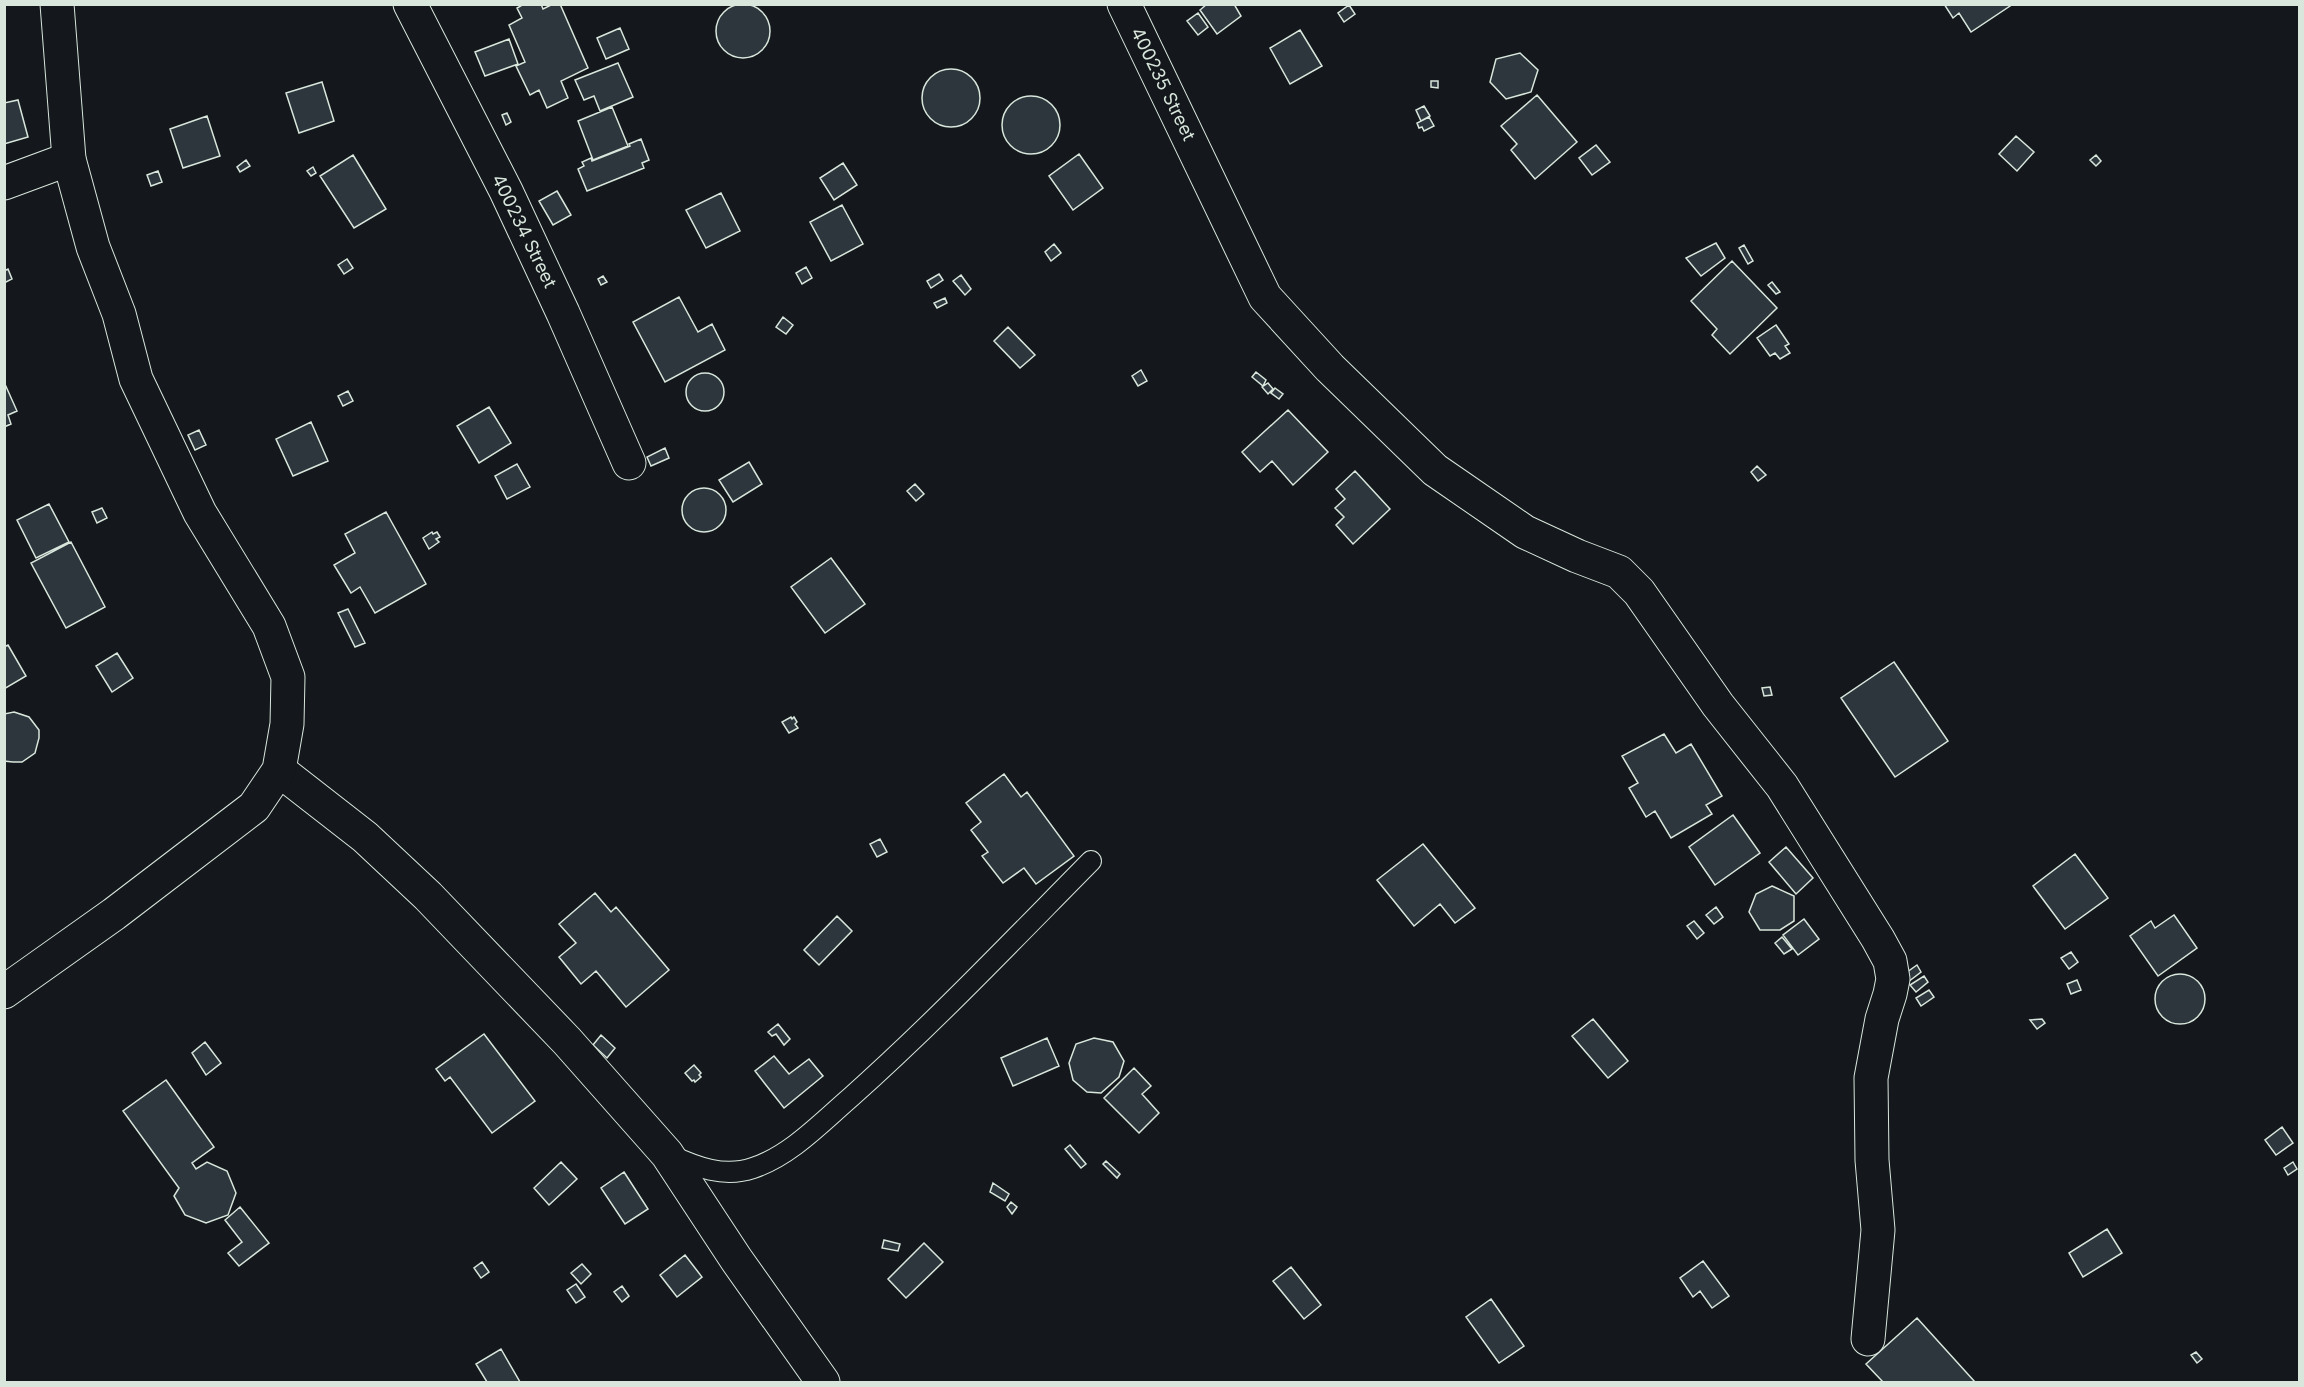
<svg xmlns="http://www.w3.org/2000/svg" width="2304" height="1387" viewBox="0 0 2304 1387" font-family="Inter,sans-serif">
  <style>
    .building { fill: #2c363c; stroke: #d8e6dc; stroke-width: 1.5 }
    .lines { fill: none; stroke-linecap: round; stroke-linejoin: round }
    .lane-casing { stroke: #d8e6dc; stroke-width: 22 }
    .street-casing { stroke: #d8e6dc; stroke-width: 35 }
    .secondary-casing { stroke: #d8e6dc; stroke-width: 35 }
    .lane { stroke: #14181c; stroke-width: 20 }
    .street { stroke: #14181c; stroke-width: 33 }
    .secondary { stroke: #14181c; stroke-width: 33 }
    .labels { text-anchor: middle; stroke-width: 4.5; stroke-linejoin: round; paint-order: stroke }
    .street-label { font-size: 18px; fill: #d8e6dc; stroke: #14181c }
  </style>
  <rect width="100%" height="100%" fill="#14181c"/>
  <path class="building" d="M716 31a27 27 0 1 1 54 0a27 27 0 1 1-54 0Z
    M524,4H541L543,9L553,4H560L588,68L561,81L568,98L547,108L539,90L530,95L516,66L525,62L509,25L522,18L517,8Z
    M1207,4H1234L1241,16L1217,34L1200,10Z
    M1944,4H2013L1971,32L1959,13L1953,18Z
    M1349,5L1355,14L1344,22L1338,13Z
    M1198,13L1208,27L1198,35L1187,21Z
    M620,28L629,49L606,59L597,38Z
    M1300,30L1322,66L1290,84L1270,48Z
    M509,39L518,64L485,76L475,52Z
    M1520,53L1538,70L1531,92L1506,99L1490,82L1496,59Z
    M618,63L633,97L600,111L594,96L584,100L575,80Z
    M922 98a29 29 0 1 1 58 0a29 29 0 1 1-58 0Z
    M1431,81H1438V88L1431,87Z
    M322,82L334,121L299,133L286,93Z
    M1537,95L1577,142L1535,179L1511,150L1517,144L1501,126Z
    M1002 125a29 29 0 1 1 58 0a29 29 0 1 1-58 0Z
    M18,100L28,137L4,144V103Z
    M1424,106L1430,116L1421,121L1416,110Z
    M612,107L628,146L593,160L578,121Z
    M507,113L511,122L506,125L502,115Z
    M207,116L220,156L183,168L170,129Z
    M1429,117L1434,126L1424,131L1422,127L1419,128L1417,123Z
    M2016,136L2034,152L2017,171L1999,154Z
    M641,139L649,160L642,163L644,168L587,191L578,169L584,166L582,162L591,158L592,161L630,146L629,144Z
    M1596,145L1610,162L1592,175L1579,158Z
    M1079,154L1103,188L1073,210L1049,176Z
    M353,155L386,209L354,228L320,176Z
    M2096,155L2101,161L2096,166L2090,160Z
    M246,160L250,166L240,172L237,167Z
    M843,163L857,185L834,200L820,178Z
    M313,167L316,173L311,176L307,171Z
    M158,171L162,182L151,186L147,175Z
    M557,191L571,215L553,225L539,201Z
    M721,193L740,231L706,248L686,210Z
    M842,205L863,244L831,261L810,222Z
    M1716,243L1725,258L1701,276L1686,258Z
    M1054,244L1061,253L1051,261L1045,252Z
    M1744,245L1753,261L1748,264L1739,248Z
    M347,259L353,268L344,274L338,265Z
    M1732,261L1777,308L1730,354L1712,335L1717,329L1691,301Z
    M806,267L812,278L802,284L796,273Z
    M8,269L12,279L4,283V271Z
    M939,274L943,280L931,288L927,281Z
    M961,275L971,289L965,295L953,281Z
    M603,276L607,282L601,285L598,279Z
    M1772,282L1780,292L1776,294L1768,285Z
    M679,297L698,332L712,324L725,350L665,382L633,322Z
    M945,298L947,303L937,308L934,303Z
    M783,317L793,325L786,334L776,327Z
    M1776,325L1789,344L1785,346L1790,353L1780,359L1775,353L1770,356L1757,338Z
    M1008,327L1035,355L1020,368L994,341Z
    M1141,370L1147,381L1138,386L1132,376Z
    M1256,372L1266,380L1263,386L1252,377Z
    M686 392a19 19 0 1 1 38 0a19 19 0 1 1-38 0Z
    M4,382L17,411L8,415L11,424L4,427Z
    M1268,383L1273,389L1268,394L1262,387Z
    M1275,388L1283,394L1279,399L1271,393Z
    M348,391L353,401L343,406L338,396Z
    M489,407L511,443L479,463L457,426Z
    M1288,410L1328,452L1293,485L1272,461L1260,472L1242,452Z
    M311,422L328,461L293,476L276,439Z
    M199,430L206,445L195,450L188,435Z
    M665,448L669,458L651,466L647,457Z
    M749,462L762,484L733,502L719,480Z
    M517,464L530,487L507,499L495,476Z
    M1757,466L1766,475L1758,481L1751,472Z
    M1355,471L1390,509L1353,544L1336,525L1344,517L1335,508L1345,499L1336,489Z
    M915,484L924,494L916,501L907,491Z
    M682 510a22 22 0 1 1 44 0a22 22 0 1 1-44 0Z
    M49,504L69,542L36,558L17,520Z
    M102,508L107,518L97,523L92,512Z
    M386,512L426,584L375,613L360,587L351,593L334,565L355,553L345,534Z
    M432,532L433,534L437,532L440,537L436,539L439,542L429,549L423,538Z
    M71,542L105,607L66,628L31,563Z
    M831,558L865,604L825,633L791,587Z
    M348,609L365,643L355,647L338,613Z
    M8,645L26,676L4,689V647Z
    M117,653L133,678L112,692L96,666Z
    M1894,662L1948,741L1895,777L1841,698Z
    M1770,687L1772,695L1764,696L1762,688Z
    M14,712L29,717L39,730V738L35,753L22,762H13L4,761V714Z
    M791,717L792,719L794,717L797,722L795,724L798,728L789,733L782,722Z
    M1664,734L1676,753L1691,744L1722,796L1706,805L1712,814L1671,838L1655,811L1646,817L1629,788L1638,783L1622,756Z
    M1004,774L1021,797L1027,792L1074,856L1036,884L1024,868L1003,883L982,856L988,852L971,830L981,822L966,803Z
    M1733,815L1760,853L1715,885L1689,847Z
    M880,839L887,852L877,857L870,844Z
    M1423,844L1475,908L1455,923L1440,904L1414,926L1377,880Z
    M1786,847L1813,878L1796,894L1769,862Z
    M2075,854L2108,898L2065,929L2033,886Z
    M1772,886L1794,896V921L1780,930H1760L1749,912L1756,894Z
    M595,893L611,912L616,907L669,970L626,1007L596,971L581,984L559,957L576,943L559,924Z
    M1716,907L1723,917L1714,924L1706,915Z
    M2174,915L2197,948L2158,976L2130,936L2151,921L2155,928Z
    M837,916L852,931L819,965L804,950Z
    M1804,919L1819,939L1798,955L1783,935Z
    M1694,921L1704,933L1697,939L1687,926Z
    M1782,937L1792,949L1784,954L1775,943Z
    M2071,952L2078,962L2069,969L2061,958Z
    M1917,965L1921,972L1908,982L1903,975Z
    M2155 999a25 25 0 1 1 50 0a25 25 0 1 1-50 0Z
    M1924,976L1928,982L1916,992L1910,985Z
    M2077,980L2081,990L2071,994L2067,984Z
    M1929,990L1934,997L1921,1006L1916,998Z
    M1593,1019L1628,1061L1608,1078L1572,1036Z
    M2042,1019L2045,1023L2037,1029L2030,1020Z
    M778,1024L790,1039L784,1045L776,1034L772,1036L768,1032Z
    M484,1034L535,1101L492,1133L450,1077L445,1081L436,1069Z
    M601,1035L615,1048L607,1058L593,1045Z
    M1047,1038L1059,1066L1013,1086L1001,1058Z
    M1094,1038L1113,1042L1124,1061L1119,1077L1101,1093L1087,1092L1073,1080L1069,1063L1076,1044Z
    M205,1042L221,1063L206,1075L192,1053Z
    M774,1056L789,1074L809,1059L823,1076L784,1108L755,1071Z
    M694,1065L701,1073L699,1075L701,1077L695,1082L694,1080L692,1081L685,1073Z
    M1134,1068L1151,1086L1142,1094L1159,1113L1139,1133L1104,1098Z
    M166,1080L214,1147L192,1163L196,1169L207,1162L227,1171L236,1193L228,1215L206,1223L185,1215L174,1196L179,1188L123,1111Z
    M2282,1127L2293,1143L2276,1155L2265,1140Z
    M1070,1145L1086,1164L1081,1168L1065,1149Z
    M1106,1161L1120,1174L1117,1178L1103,1164Z
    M561,1162L577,1179L549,1205L534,1188Z
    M2293,1162L2297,1169L2288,1175L2284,1168Z
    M624,1172L648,1209L625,1224L601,1188Z
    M993,1183L1009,1194L1005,1201L990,1192Z
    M1011,1202L1017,1207L1012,1214L1007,1207Z
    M240,1207L269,1243L239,1266L228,1253L242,1242L225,1220Z
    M2107,1229L2122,1253L2083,1277L2069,1253Z
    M884,1240L900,1244L898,1251L882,1248Z
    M924,1243L943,1262L906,1298L888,1279Z
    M685,1255L702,1277L677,1297L660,1275Z
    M1703,1261L1729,1296L1712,1308L1700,1291L1693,1297L1680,1278Z
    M482,1262L489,1272L481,1278L474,1268Z
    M582,1264L591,1274L581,1284L571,1273Z
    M1291,1267L1321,1305L1304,1319L1273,1281Z
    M576,1284L585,1297L576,1303L567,1290Z
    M622,1286L629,1296L622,1302L614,1292Z
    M1491,1299L1524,1346L1499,1363L1466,1317Z
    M1917,1318L1975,1382H1883L1866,1364Z
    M501,1349L520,1382H487L476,1364Z
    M2196,1352L2202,1359L2197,1363L2191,1355Z"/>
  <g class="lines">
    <defs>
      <path id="lane" d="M670,1155C696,1167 724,1178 753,1168C790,1156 822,1122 851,1097C935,1022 1012,941 1091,861"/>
      <path id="street" d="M410,4L506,191L563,313L629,463
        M1124,4L1265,297L1330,368L1435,470L1525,532L1577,556L1619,572L1639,592L1718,705L1782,786L1878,939L1890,961L1893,979L1890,994L1882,1019L1871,1078L1872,1160L1878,1230L1868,1339
        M4,183L69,159
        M279,770L365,837L428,896L567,1041L667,1154L736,1259L823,1382"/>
      <path id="secondary" d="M4,992L114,914L254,807L279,770L287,724L288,677L269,626L200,513L136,379L119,314L93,247L69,159L57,4"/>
    </defs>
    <use href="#lane" class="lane-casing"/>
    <use href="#street" class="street-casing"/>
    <use href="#secondary" class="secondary-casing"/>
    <use href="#lane" class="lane"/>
    <use href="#street" class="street"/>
    <use href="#secondary" class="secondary"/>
  </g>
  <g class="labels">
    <g class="street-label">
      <text transform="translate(1163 84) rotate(64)" y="6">400235 Street</text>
      <text transform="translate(524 231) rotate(64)" y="6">400234 Street</text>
    </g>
  </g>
  <rect width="2304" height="1387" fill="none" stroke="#d8e6dc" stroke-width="12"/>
</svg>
